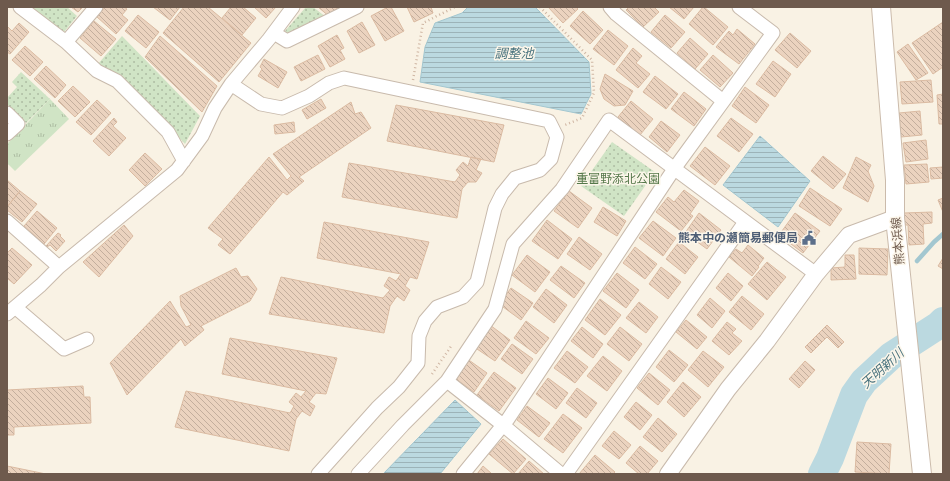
<svg xmlns="http://www.w3.org/2000/svg" width="950" height="481" viewBox="0 0 950 481" font-family="Ubuntu,'Noto Sans JP',sans-serif">
  <style>
    .grass { fill: url(#grass-tufts) }
    .park { fill: url(#park-dots) }
    .water { fill: url(#water-rules); stroke: #a3c7d0 }
    .lines { fill: none; stroke-linecap: round; stroke-linejoin: round }
    .stream { stroke: #a3c7d0; stroke-width: 4.5 }
    .river { stroke: #bbd9e0; stroke-width: 28 }
    .building { fill: url(#building-back-hatch); stroke: #dbbba2 }
    .minor-casing { stroke: #c8baac; stroke-width: 15 }
    .tertiary-casing { stroke: #c8baac; stroke-width: 18 }
    .secondary-casing { stroke: #cbbbab; stroke-width: 20 }
    .path { stroke: #cfb6a3; stroke-width: 2.5; stroke-dasharray: 1 3; stroke-linecap: butt }
    .minor { stroke: #fff; stroke-width: 13 }
    .tertiary { stroke: #fff; stroke-width: 16 }
    .secondary { stroke: #fff; stroke-width: 18 }
    .labels { text-anchor: middle; stroke-width: 3; stroke-linejoin: round; paint-order: stroke }
    .park-label { font-size: 12px; fill: #55784a; stroke: #fcf6ea }
    .service-label { font-size: 12px; font-weight: bold; fill: #4e5e75; stroke: #fcf6ea; text-anchor: end }
    .street-label { font-size: 12px; fill: #6e5a4d; stroke: #fcf6ea }
    .water-label { font-size: 13px; font-style: italic; fill: #4a747f; stroke: #fcf6ea }
  </style>
  <defs>
    <pattern id="grass-tufts" width="24" height="20" patternUnits="userSpaceOnUse"><rect width="24" height="20" fill="#d0e4c5"/><path d="M3 7l-1-3M5 7V3M7 7l1-3M15 17l-1-3M17 17v-4M19 17l1-3" fill="none" stroke="#adbca2"/></pattern>
    <pattern id="park-dots" width="8" height="8" patternUnits="userSpaceOnUse"><rect width="8" height="8" fill="#d0e4c5"/><path d="M2 2h.1M6 6h.1" fill="none" stroke="#adbca2" stroke-width="1.8" stroke-linecap="round"/></pattern>
    <pattern id="water-rules" width="6" height="5" patternUnits="userSpaceOnUse"><rect width="6" height="5" fill="#bbd9e0"/><path d="M0 2.5h6" fill="none" stroke="#9cb3b8"/></pattern>
    <pattern id="building-back-hatch" width="6" height="6" patternUnits="userSpaceOnUse"><rect width="6" height="6" fill="#ebd3bf"/><path d="M-1 5l2 2M0 0l6 6M5-1l2 2" fill="none" stroke="#c3ae9d"/></pattern>
  </defs>
  <rect width="100%" height="100%" fill="#f9f2e4"/>
  <path class="grass" d="M50,99L69,119L15,171L7,163V144Z"/>
  <path class="park" d="M32,7H67L77,16L64,32L39,14Z
    M306,7H313L326,17L289,35L285,31Z
    M122,36L200,116L185,144L119,74L110,73L98,64Z
    M21,72L50,99L26,123L7,104V98L17,87L12,82Z
    M612,142L655,172L624,216L581,186Z"/>
  <path class="water" d="M468,7H535L589,62L591,94L581,114L420,82L425,47L435,23L462,13Z
    M760,136L810,181L778,227L723,185Z
    M455,400L481,424L440,474H383Z"/>
  <g class="lines">
    <path class="stream" d="M917,261L934,242L943,234"/>
    <path class="river" d="M822,474L830,458L854,395L864,381L891,356L939,325L943,321"/>
  </g>
  <path class="building" d="M71,7H83L78,12Z
    M105,7H124L127,9L122,15L128,20L116,34L97,17Z
    M153,7H180L170,20Z
    M184,7H208L251,43L219,82L163,33Z
    M231,7H243L256,18L242,35L222,18Z
    M254,7H276L266,18Z
    M318,7H338L330,17Z
    M388,7H391L404,31L385,41L371,16Z
    M407,7H431L433,13L414,22Z
    M548,7H576L578,9L563,23Z
    M629,7H654L659,12L643,27L626,10Z
    M669,7H694L684,19Z
    M703,7H704L728,27L713,45L689,24Z
    M583,11L603,30L590,44L570,26Z
    M138,15L159,32L146,48L125,31Z
    M665,15L685,32L671,48L651,32Z
    M94,21L116,39L101,56L80,38Z
    M362,22L375,45L359,53L347,31Z
    M943,22V67L933,74L912,43Z
    M19,23L29,32L10,54L7,52V26L12,31Z
    M737,29L755,44L739,64L716,47L729,31L733,35Z
    M608,30L628,46L614,65L593,49Z
    M790,33L811,51L797,68L775,50Z
    M337,35L344,48L340,50L345,59L330,67L318,46Z
    M160,36L217,86L202,112L145,57Z
    M690,38L708,54L695,69L677,53Z
    M908,44L928,73L916,80L897,52Z
    M25,46L43,62L30,76L12,60Z
    M633,48L642,56L636,63L650,74L638,88L616,70Z
    M318,55L325,69L301,81L294,67Z
    M713,55L733,73L720,87L700,70Z
    M264,59L287,72L278,88L258,76L262,69L260,67Z
    M773,61L791,74L775,97L756,84Z
    M46,66L66,85L55,98L34,79Z
    M605,74L633,91L625,105L614,106L604,99L600,89Z
    M655,76L678,94L666,109L643,92Z
    M931,80L933,102L902,104L900,82Z
    M73,86L90,102L75,117L58,101Z
    M745,87L769,105L756,123L732,106Z
    M684,92L706,109L694,126L671,109Z
    M943,94V124H939L937,95Z
    M321,99L326,108L307,119L302,110Z
    M97,100L111,113L91,135L76,122Z
    M631,101L653,119L640,135L618,117Z
    M351,102L355,114L361,112L371,128L299,177L304,181L287,195L283,192L230,254L218,245L223,239L208,228L269,157L287,180L291,176L273,154Z
    M396,105L504,125L494,162L387,141Z
    M920,111L922,135L901,137L899,113Z
    M114,118L117,122L113,126L126,138L109,156L93,141Z
    M731,118L753,134L739,152L717,136Z
    M661,121L680,135L667,152L649,137Z
    M294,122L295,132L275,134L274,125Z
    M926,140L928,159L906,162L903,143Z
    M705,147L730,166L715,185L690,166Z
    M145,153L162,169L145,186L129,170Z
    M823,156L846,174L833,189L811,171Z
    M471,157L481,159L476,170L482,173L476,182H468L462,189L457,218L342,197L349,163L455,182L460,175L456,170L463,162L468,166Z
    M856,157L871,165L868,171L874,186L868,202L843,188Z
    M927,164L929,182L906,184L904,165Z
    M943,167V178L931,179L930,168Z
    M7,180L20,191L7,207Z
    M810,188L842,209L830,226L799,206Z
    M684,190L699,201L690,214L693,216L681,231L656,212L668,197L674,202Z
    M20,191L37,204L22,222L7,210V207Z
    M569,191L592,208L578,228L554,211Z
    M943,198V212L938,200Z
    M603,207L626,221L617,236L594,222Z
    M37,211L57,228L44,244L24,226Z
    M932,212V223L923,224L924,244L909,245L908,225H905L904,213Z
    M699,213L721,230L707,249L685,233Z
    M795,213L820,231L803,253L779,235Z
    M547,220L572,239L558,259L532,241Z
    M653,221L676,238L663,256L639,238Z
    M324,222L429,242L417,279L410,277L405,286L410,290L404,301L397,296L390,306L384,333L269,314L281,277L383,298L390,290L384,286L389,277L396,281L401,274L317,258Z
    M124,225L133,236L99,277L83,262Z
    M58,233L61,235L60,236L65,241L56,251L50,245L47,247L46,246Z
    M579,237L602,254L590,270L567,254Z
    M679,242L698,257L685,274L666,259Z
    M748,245L764,258L758,266L759,267L752,276L729,257L736,249L742,253Z
    M635,247L657,264L645,279L623,263Z
    M12,248L32,265L14,284L7,278V253Z
    M859,248L888,249L887,275L859,274Z
    M527,255L550,272L535,292L512,275Z
    M845,255H854L856,279L831,280V268L845,267Z
    M943,258V269L938,266Z
    M767,262L786,277L767,300L748,284Z
    M561,266L585,283L574,298L550,280Z
    M661,267L681,282L668,299L649,284Z
    M236,268L241,277L248,276L257,289L250,301L201,326L204,330L185,346L181,339L127,395L110,363L170,301L186,327L191,325L181,306L180,296Z
    M617,273L639,290L626,308L603,291Z
    M728,273L743,286L731,301L716,288Z
    M511,288L533,303L521,320L499,304Z
    M546,289L567,305L554,323L533,307Z
    M742,296L764,314L751,330L729,312Z
    M710,298L725,311L712,328L697,315Z
    M600,299L621,315L605,335L585,320Z
    M639,302L658,317L646,333L626,318Z
    M686,320L707,337L697,349L676,332Z
    M526,321L549,338L536,354L514,338Z
    M727,322L736,329L732,333L742,341L729,355L712,341Z
    M490,325L510,340L495,361L474,347Z
    M827,325L844,342L838,348L827,337L811,353L805,347Z
    M582,327L603,344L593,358L571,341Z
    M620,327L642,344L629,361L607,344Z
    M230,338L337,358L326,394L316,393L309,402L315,406L310,416L302,411L296,419L289,451L175,427L186,391L290,413L294,406L289,402L296,393L301,397L306,391L222,374Z
    M512,344L533,359L522,374L501,359Z
    M669,350L688,365L674,382L656,367Z
    M567,351L588,367L575,383L554,368Z
    M703,351L724,367L708,387L688,370Z
    M603,356L622,371L607,391L587,376Z
    M466,358L487,373L474,392L453,377Z
    M805,361L815,370L799,388L789,379Z
    M494,372L516,388L499,411L477,395Z
    M649,373L670,390L658,405L637,388Z
    M548,378L568,393L556,409L536,394Z
    M683,382L701,397L684,417L667,402Z
    M83,386L84,397H90L91,423L14,427V435H7V390Z
    M577,388L597,403L586,418L566,403Z
    M636,402L652,415L640,430L624,417Z
    M527,406L550,423L539,437L517,420Z
    M563,414L582,428L563,453L544,439Z
    M658,418L677,434L662,452L643,437Z
    M614,431L631,445L619,459L602,446Z
    M503,439L526,459L513,474L489,454Z
    M857,442L891,444L889,474L855,472Z
    M640,446L658,461L647,474H639L626,463Z
    M595,455L615,472L613,474H579Z
    M529,461L544,474H518Z
    M7,466L46,474H7Z
    M483,466L492,474H477Z"/>
  <g class="lines">
    <defs>
      <path id="minor" d="M20,7L66,42L97,71L117,81L168,132L184,161
        M610,7L616,14L723,101
        M274,33L287,41L357,7
        M66,42L96,7
        M231,84L261,104L282,108L309,96L329,83L344,78L549,121L557,137L551,159L540,170L515,178L502,194L495,208L477,282L463,297L437,307L425,321L419,336L418,363L399,387L377,408L318,474
        M7,113L18,124L7,134
        M7,221L59,267
        M15,307L64,349L87,339
        M7,314L41,285L59,267L177,170L202,136L215,108L231,84L269,39L293,7
        M447,381L503,425L561,474
        M358,474L403,425L447,381L495,309L513,244L562,189L609,120L816,274
        M463,474L508,419L674,169L773,33L739,7
        M566,474L745,222"/>
      <path id="tertiary" d="M668,474L728,389L767,341L816,274L849,235L895,218"/>
      <path id="secondary" d="M881,7L895,180V218L922,474"/>
    </defs>
    <use href="#minor" class="minor-casing"/>
    <use href="#tertiary" class="tertiary-casing"/>
    <use href="#secondary" class="secondary-casing"/>
    <path class="path" d="M540,7L592,60L594,93L582,118L565,125
      M413,80L423,23L455,7
      M432,374L452,345"/>
    <use href="#minor" class="minor"/>
    <use href="#tertiary" class="tertiary"/>
    <use href="#secondary" class="secondary"/>
  </g>
  <defs>
    <symbol id="civic-bare" viewBox="-9 -9 18 18"><path d="M-.6-6.5H3V-4.5H.6V-3L4-1V1h2V6H-6V1h2V-1L-.6-3ZM-1.2 2.5V6h2.4V2.5Z" fill="#5c6f8a" stroke="#fcf6ea" stroke-width="2.5" paint-order="stroke"/></symbol>
  </defs>
  <g fill-rule="evenodd">
    <use href="#civic-bare" x="799" y="228" width="20" height="20"/>
  </g>
  <g class="labels">
    <g class="park-label">
      <text x="618" y="183">重富野添北公園</text>
    </g>
    <g class="service-label">
      <text x="798" y="242">熊本中の瀬簡易郵便局</text>
    </g>
    <g class="street-label">
      <text transform="translate(898 241) rotate(-95)" y="4">熊本浜線</text>
    </g>
    <g class="water-label">
      <text x="514" y="58">調整池</text>
      <text transform="translate(882 368) rotate(-42)" y="5">天明新川</text>
    </g>
  </g>
  <rect width="950" height="481" fill="none" stroke="#6e5a4d" stroke-width="16"/>
</svg>
